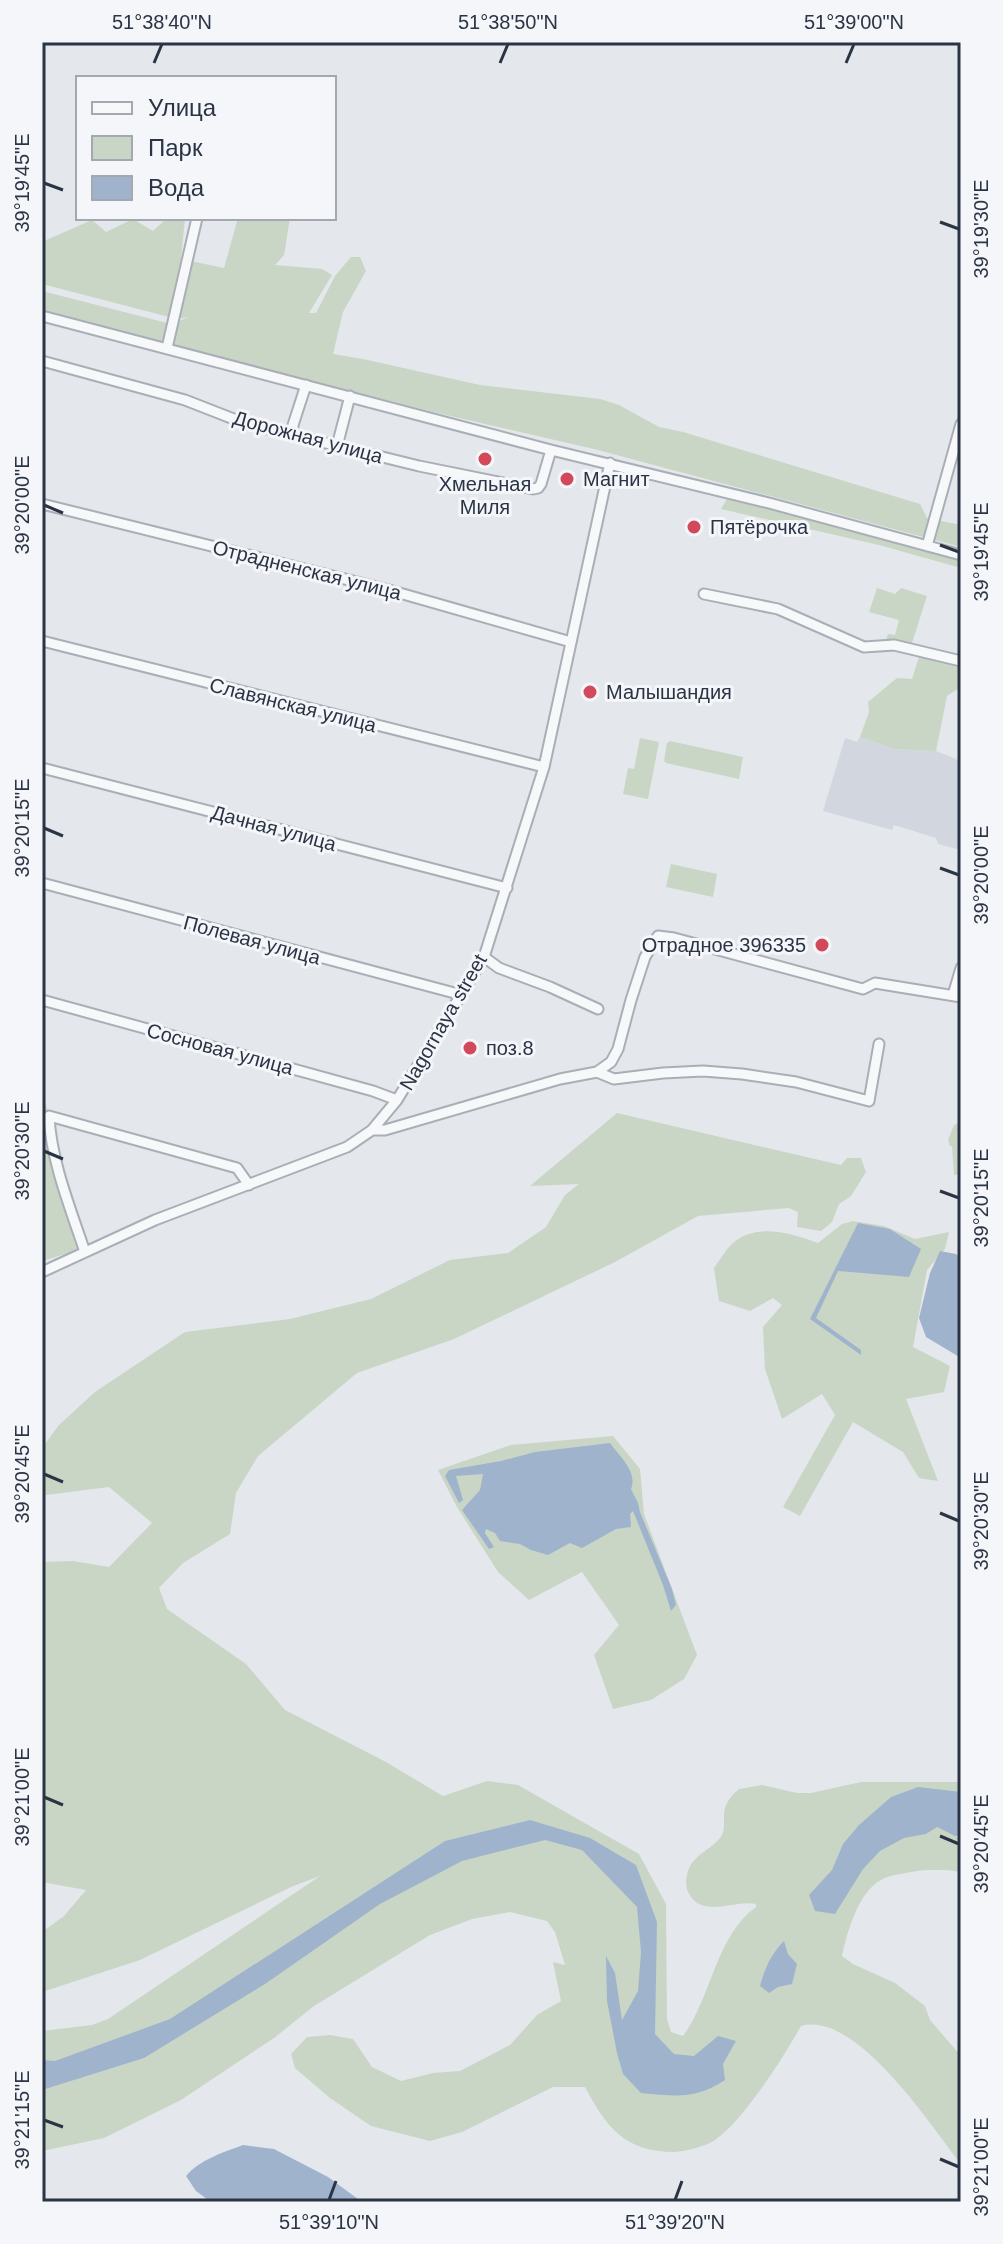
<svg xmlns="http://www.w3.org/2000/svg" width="1003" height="2244" viewBox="0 0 1003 2244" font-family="Helvetica,sans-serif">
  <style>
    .built { fill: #d2d6de }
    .green { fill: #c9d6c5 }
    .water { fill: #9fb4cc }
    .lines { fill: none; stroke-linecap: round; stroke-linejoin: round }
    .minor-casing { stroke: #a9aeb7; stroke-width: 13 }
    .minor { stroke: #f7f8fa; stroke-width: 9 }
    .ticks { fill: none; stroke: #2b3445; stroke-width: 3 }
    .poi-dot { fill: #d1495b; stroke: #f4f6f9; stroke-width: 3 }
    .labels { text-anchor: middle; stroke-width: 6; stroke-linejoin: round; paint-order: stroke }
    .street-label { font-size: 20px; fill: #2b3445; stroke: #f4f6f9 }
    .poi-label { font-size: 20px; fill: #2b3445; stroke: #f4f6f9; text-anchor: start }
    .neatline { fill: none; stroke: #2b3445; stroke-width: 3 }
    .ticks-label { font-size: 20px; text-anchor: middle; fill: #2b3445 }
  </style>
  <rect width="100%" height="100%" fill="#e4e7ec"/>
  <path class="built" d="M860,737L895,749L936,751L961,761V850L938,844L936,838L894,825L892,830L823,811L845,738L857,742Z"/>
  <path class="green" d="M167,218H185L181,259L224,268L238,218H290L284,255L275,265L322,269L332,275L309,313H316L335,276L351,257H360L366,271L343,312L333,354L363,359L480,385L600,399L619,405L659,427L683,432L920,504L927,518L961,525V547L594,449L433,412L42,311V291L171,324L189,317L177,319L42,284V240L44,241L92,220L106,232L133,219L153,231Z
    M727,499L775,510L961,560V568L879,545L721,509Z
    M877,588L895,594L901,588L927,596L911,646L886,640L888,634L895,635L899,620L869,612Z
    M919,657L937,658L961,664L958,689L947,696L936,751L895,749L860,737L869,712L868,702L897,678L912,679Z
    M640,738L659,742L648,799L623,794L628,768L634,769Z
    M670,741L743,757L739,779L666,763L664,761L667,743Z
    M671,864L717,874L713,897L666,887Z
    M42,1087L79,1250L42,1261Z
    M617,1113L841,1165L847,1158H861L866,1172L851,1196L839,1204L832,1222L821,1231L797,1227L798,1212L789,1208L698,1216L615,1262L454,1339L357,1373L258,1456L236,1493L230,1534L183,1563L159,1588L167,1609L246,1664L285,1710L386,1762L443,1796L487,1781L518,1785L639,1854L666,1904L667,2019L671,2032L683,2036C712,1997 715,1937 756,1907V1904C734,1899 702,1920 688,1892C684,1883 687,1870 692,1863C700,1852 712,1848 720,1838C727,1830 722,1818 725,1808C727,1801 733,1794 739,1789L762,1785L797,1793H811L861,1782H961V1872C945,1869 927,1869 911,1872C901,1874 889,1875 881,1880C858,1892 847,1933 842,1956L853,1964L895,1983L925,2006L930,2020L961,2056V2164C931,2126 856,2010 801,2026C783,2058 744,2120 715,2140C704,2147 687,2151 674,2152C625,2152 606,2127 585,2087H553L462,2132L430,2141L371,2126L330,2098L295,2068L291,2054L307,2037L330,2035L353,2039L372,2067L401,2081L433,2073L460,2071L510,2045L537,2015L561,2001L553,1962L565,1965L555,1932L547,1921L510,1912L472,1919L430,1935L314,2006L274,2038L181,2100L104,2138L42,2151V2031L92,2025L108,2019L320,1876L291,1887L140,1960L42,1992V1932L64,1916L86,1890L42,1882V1562L73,1561L109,1567L152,1523L109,1487L46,1495L42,1487V1448L59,1425L95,1392L185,1332L290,1319L371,1299L450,1260L508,1253L546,1227L565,1195L579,1184L530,1186Z
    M961,1123V1174L954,1175L952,1146H950L948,1140L954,1125Z
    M853,1221L884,1226L915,1239L949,1232L945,1249L927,1270L913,1347L950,1366L944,1392L906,1399L938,1481L919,1478L903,1452L853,1422L800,1516L783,1507L835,1415L822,1394L782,1419L765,1369L763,1327L782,1305L773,1298L750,1311L719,1301L714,1268C720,1260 726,1249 733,1243C756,1222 793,1234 818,1243L842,1224Z
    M613,1436L640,1469L644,1514L697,1655L684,1679L651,1700L613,1709L594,1655L619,1625L582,1572L529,1600L498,1572L457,1507L438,1470L511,1445Z"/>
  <path class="water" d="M858,1223L890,1229L921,1249L909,1277L838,1271L816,1318L861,1350V1355L810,1319Z
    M940,1251L956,1254L961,1258V1358L926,1337L919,1318L930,1273Z
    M610,1443C620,1457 638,1472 631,1489L638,1503L640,1512L672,1589L676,1605L671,1611L663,1585L633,1511L630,1514L631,1527L616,1529L582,1548L570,1543L548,1555L531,1550L520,1544L500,1541L495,1533L486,1529L485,1533L494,1547L489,1549L462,1510L480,1490L483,1474L456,1476L463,1500L459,1503L445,1476L449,1470L501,1461L535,1452Z
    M918,1787L961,1792V1835L955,1836L937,1827L926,1834L904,1838L880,1851L863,1869L835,1914L815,1911L809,1895L832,1870L843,1844L859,1825L891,1797Z
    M530,1820L590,1838L636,1865L657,1922L655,2034L674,2054L694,2056L718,2036L736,2041L723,2064L725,2080C695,2100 675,2096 641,2093L623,2074L617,2053L607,2001L606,1956L615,1973L622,2020L638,1991L641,1952L637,1907L582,1850L545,1840L462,1861L380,1904L265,1984L144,2058L42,2090V2060L55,2061L170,2019L445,1841Z
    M784,1941L788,1954L797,1964L792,1984L778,1987L769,1993L760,1986C765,1968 771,1954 784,1941Z
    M243,2145L274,2149L328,2177L362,2202H211L196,2191L186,2176C201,2159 222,2153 243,2145Z"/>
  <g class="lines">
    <defs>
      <path id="minor" d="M42,316L551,450L769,503L961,555
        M167,348L197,218
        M42,361L185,400L244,423L419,466L533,489L538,488L541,484L551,450
        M293,436V425L306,385
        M337,446L350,396
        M42,504L389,590L571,642
        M927,546L961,424
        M704,594L778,609L864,647L894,645L961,661
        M42,641L544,767
        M42,768L507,888
        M42,883L462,995
        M484,957L499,968L550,987L598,1009
        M953,995L961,968
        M42,1000L373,1091L397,1100
        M597,1072L614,1079L663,1073L703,1071L742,1074L796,1082L869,1101L879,1044
        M372,1130H385L560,1079L597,1072L611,1062L618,1049L631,1000L645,957L658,936L674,938L863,989L875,983L961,997
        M85,1252C71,1210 51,1161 49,1116L237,1168L249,1185
        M42,1272L155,1220L347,1147L372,1130L397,1100L484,957L544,767L610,463"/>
    </defs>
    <use href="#minor" class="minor-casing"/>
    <use href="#minor" class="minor"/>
  </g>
  <path class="ticks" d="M154,63L162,44M500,63L508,44M846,63L854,44M44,183L63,190M940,222L959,229M44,505L63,513M940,545L959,552M44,828L63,836M940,868L959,875M44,1151L63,1159M940,1191L959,1198M44,1474L63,1482M940,1513L959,1521M44,1797L63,1805M940,1836L959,1844M44,2120L63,2127M940,2159L959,2167M329,2200L336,2181M675,2200L682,2181"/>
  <g class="poi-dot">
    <circle cx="485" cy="459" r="8"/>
    <circle cx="567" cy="479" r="8"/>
    <circle cx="694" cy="527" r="8"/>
    <circle cx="590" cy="692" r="8"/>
    <circle cx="822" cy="945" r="8"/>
    <circle cx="470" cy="1048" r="8"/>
  </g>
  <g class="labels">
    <g class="street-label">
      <text transform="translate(308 437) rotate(15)" y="7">Дорожная улица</text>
      <text transform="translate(307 570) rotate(14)" y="7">Отрадненская улица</text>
      <text transform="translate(293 705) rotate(14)" y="7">Славянская улица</text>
      <text transform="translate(274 828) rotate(15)" y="7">Дачная улица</text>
      <text transform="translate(252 940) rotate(15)" y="7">Полевая улица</text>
      <text transform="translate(443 1022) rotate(-60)" y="7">Nagornaya street</text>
      <text transform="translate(220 1049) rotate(15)" y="7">Сосновая улица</text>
    </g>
    <g class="poi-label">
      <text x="583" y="486">Магнит</text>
      <text x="485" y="491" text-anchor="middle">Хмельная<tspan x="485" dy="23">Миля</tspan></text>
      <text x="710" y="534">Пятёрочка</text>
      <text x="606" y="699">Малышандия</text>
      <text x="806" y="952" text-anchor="end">Отрадное 396335</text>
      <text x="486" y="1055">поз.8</text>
    </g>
  </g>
  <rect width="1003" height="2244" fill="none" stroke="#f4f6f9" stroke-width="88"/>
  <rect x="76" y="76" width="260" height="144" fill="#f4f6f9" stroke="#a4a8b1" stroke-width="2"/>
  <rect x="92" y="102" width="40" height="12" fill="#f7f8fa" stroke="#a4a8b1" stroke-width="2"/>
  <text x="148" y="116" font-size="24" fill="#2b3445">Улица</text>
  <rect x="92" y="136" width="40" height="24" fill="#c9d6c5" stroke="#a4a8b1" stroke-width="2"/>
  <text x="148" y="156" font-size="24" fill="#2b3445">Парк</text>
  <rect x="92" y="176" width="40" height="24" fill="#9fb4cc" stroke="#a4a8b1" stroke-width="2"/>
  <text x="148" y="196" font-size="24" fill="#2b3445">Вода</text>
  <rect x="44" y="44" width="915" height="2156" class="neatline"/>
  <g class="ticks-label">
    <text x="162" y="29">51°38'40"N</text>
    <text x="508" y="29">51°38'50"N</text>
    <text x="854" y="29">51°39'00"N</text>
    <text transform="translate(22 183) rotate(-90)" y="7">39°19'45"E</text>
    <text transform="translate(981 229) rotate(-90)" y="7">39°19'30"E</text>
    <text transform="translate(22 505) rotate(-90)" y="7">39°20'00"E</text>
    <text transform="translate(981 552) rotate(-90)" y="7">39°19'45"E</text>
    <text transform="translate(22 828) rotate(-90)" y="7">39°20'15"E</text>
    <text transform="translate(981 875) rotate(-90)" y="7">39°20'00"E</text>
    <text transform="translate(22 1151) rotate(-90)" y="7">39°20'30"E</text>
    <text transform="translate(981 1198) rotate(-90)" y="7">39°20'15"E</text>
    <text transform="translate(22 1474) rotate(-90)" y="7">39°20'45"E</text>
    <text transform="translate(981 1521) rotate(-90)" y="7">39°20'30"E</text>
    <text transform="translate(22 1797) rotate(-90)" y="7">39°21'00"E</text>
    <text transform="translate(981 1844) rotate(-90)" y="7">39°20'45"E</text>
    <text transform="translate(22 2120) rotate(-90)" y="7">39°21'15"E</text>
    <text transform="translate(981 2167) rotate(-90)" y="7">39°21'00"E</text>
    <text x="329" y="2229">51°39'10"N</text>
    <text x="675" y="2229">51°39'20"N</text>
  </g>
</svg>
